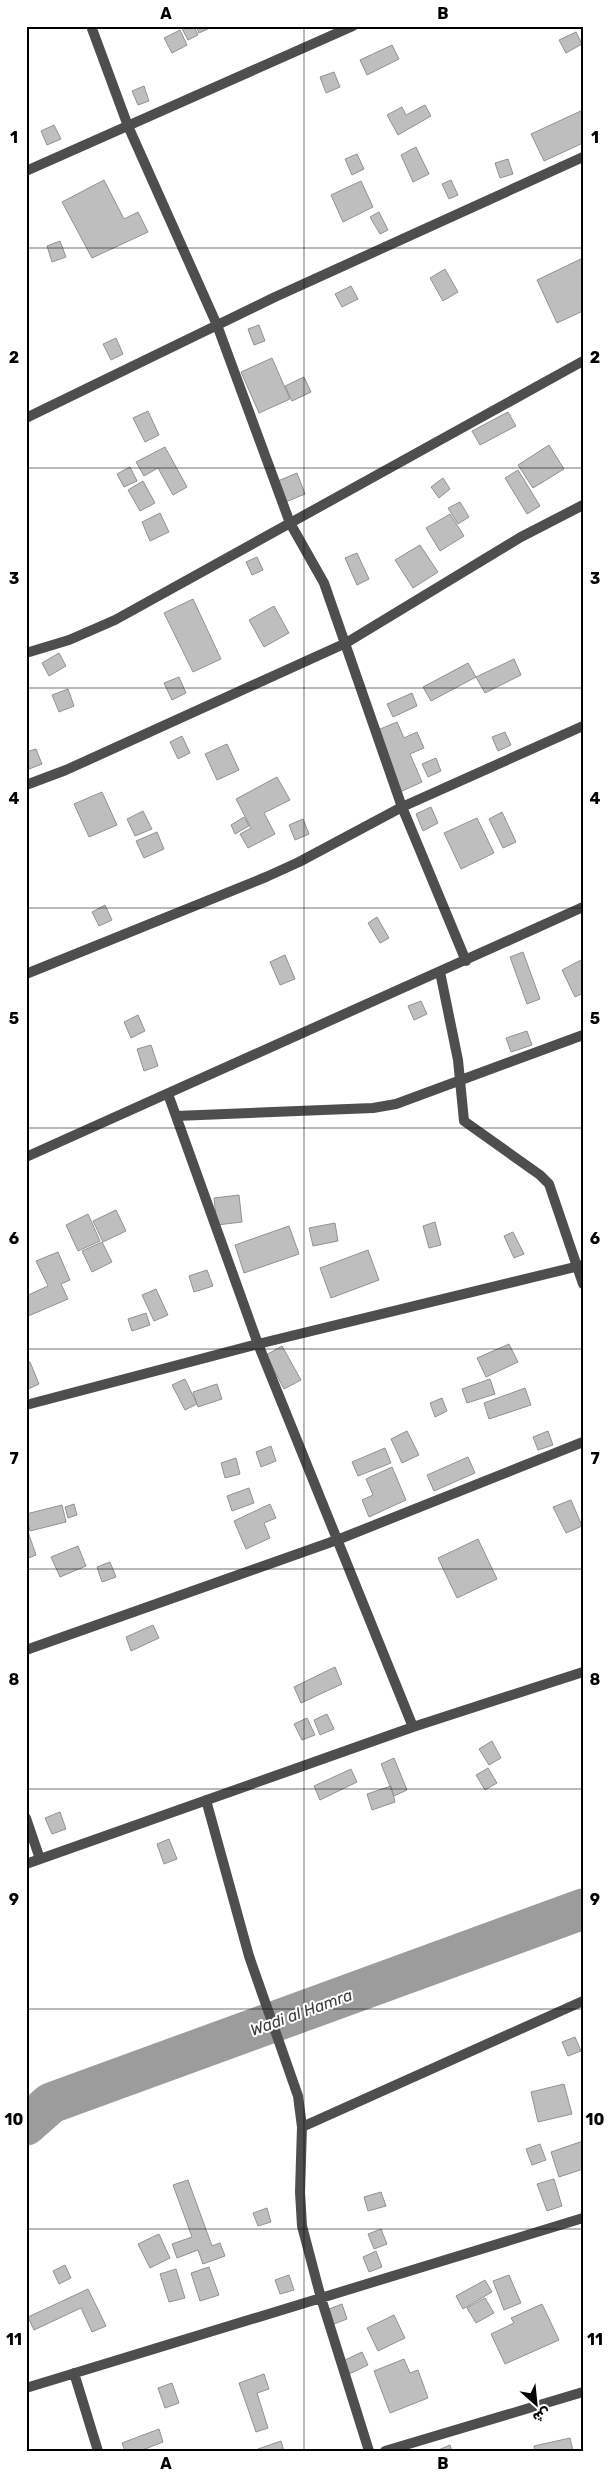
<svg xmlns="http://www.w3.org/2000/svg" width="609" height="2477" viewBox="0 0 609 2477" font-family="Rubik,'Noto Naskh Arabic',sans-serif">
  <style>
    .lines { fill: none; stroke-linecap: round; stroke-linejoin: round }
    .river { stroke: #9c9c9c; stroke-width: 41 }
    .building { fill: #bebebe; stroke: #929292 }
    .street { stroke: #4e4e4e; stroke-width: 10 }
    .grid { fill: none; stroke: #000; stroke-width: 1; stroke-opacity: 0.55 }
    .labels { text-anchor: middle; stroke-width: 4; stroke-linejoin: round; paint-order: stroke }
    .water-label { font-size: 16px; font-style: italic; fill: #3d3d3d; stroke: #fff }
    .neatline { fill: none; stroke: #000; stroke-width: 2 }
    .grid-label { font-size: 16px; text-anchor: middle; font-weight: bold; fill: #000 }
  </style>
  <rect width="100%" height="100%" fill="#fff"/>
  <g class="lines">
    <path class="river" d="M26,2125L51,2103L583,1909"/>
  </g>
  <path class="building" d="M194,26L198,35L188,40L181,27Z
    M196,26H212V27L199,33Z
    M180,30L187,45L172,53L164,38Z
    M576,32L582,44L566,53L559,40Z
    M392,45L399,59L367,75L360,60Z
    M334,72L340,87L326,93L320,77Z
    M144,86L149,101L138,105L132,91Z
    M425,105L431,116L398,135L387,115L402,107L406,115Z
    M583,110V143L544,161L531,134Z
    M54,125L61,139L47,145L41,131Z
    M416,147L429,174L413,182L401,155Z
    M357,154L364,169L352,175L345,159Z
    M508,159L513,174L500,178L495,163Z
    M104,180L124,219L138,212L148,232L92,258L62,202Z
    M451,180L458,195L449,199L442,184Z
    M361,181L373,207L343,222L331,195Z
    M379,212L388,230L380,234L370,217Z
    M60,241L66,257L52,262L47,246Z
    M583,258V311L557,323L537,280Z
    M445,269L458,292L443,301L430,278Z
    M351,286L358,299L342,307L335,294Z
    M259,325L265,341L254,345L248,329Z
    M116,338L123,354L111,360L103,344Z
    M272,358L290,399L259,413L241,372Z
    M304,377L311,392L292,401L285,386Z
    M148,411L159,435L145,442L133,418Z
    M508,412L516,426L480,445L472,431Z
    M549,445L564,469L533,488L518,465Z
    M165,447L187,487L173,495L158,468L144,476L136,462Z
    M130,467L137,481L124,487L117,474Z
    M518,470L540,506L527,514L505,478Z
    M297,473L305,494L281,504L273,483Z
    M443,478L450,489L439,498L431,487Z
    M143,481L155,503L140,511L128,490Z
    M460,502L469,517L458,524L448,508Z
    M160,513L169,532L150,541L142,522Z
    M450,514L464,536L440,551L426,528Z
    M420,545L438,572L413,588L395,560Z
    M357,553L369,579L357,585L345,558Z
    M257,557L263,570L252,575L246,562Z
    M193,599L221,659L193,672L164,613Z
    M274,606L289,633L264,647L249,620Z
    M59,653L66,666L49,676L42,663Z
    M514,659L521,675L485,693L476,677Z
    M468,663L476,677L431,701L423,687Z
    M179,677L186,693L172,700L164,683Z
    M68,689L74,706L59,712L52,695Z
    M412,693L417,706L393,717L387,704Z
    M397,722L404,738L417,732L424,748L410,754L422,782L400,792L373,732Z
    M505,732L511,745L498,751L492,737Z
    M182,736L190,753L178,759L170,742Z
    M227,744L239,770L217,780L205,754Z
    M36,749L42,764L29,769L26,752Z
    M436,758L441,771L428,777L422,764Z
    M277,777L290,800L264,813L275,834L248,848L240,834L251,828L236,799Z
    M102,792L117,825L89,837L74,804Z
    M431,807L438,823L423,831L416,814Z
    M143,811L152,829L135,836L127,819Z
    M502,812L516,842L503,848L489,819Z
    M244,817L249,826L235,834L231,825Z
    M477,818L494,853L461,869L444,833Z
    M303,819L309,834L295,840L289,825Z
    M157,832L164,849L144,858L136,841Z
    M105,905L112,920L99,926L92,912Z
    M377,917L389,938L380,943L368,923Z
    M523,952L540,999L527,1004L510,957Z
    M285,955L295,979L280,985L270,962Z
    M583,959V993L575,997L562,970Z
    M421,1001L427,1014L414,1020L408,1006Z
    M138,1015L145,1031L131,1038L124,1022Z
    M527,1031L532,1045L511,1052L506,1038Z
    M151,1045L158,1066L144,1071L137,1049Z
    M239,1195L242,1222L217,1225L214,1198Z
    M116,1210L126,1231L103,1242L93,1221Z
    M88,1214L100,1241L78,1251L66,1225Z
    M435,1222L441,1245L429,1248L423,1226Z
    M335,1223L338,1241L313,1246L309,1228Z
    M289,1226L299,1254L244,1273L235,1245Z
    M513,1232L524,1254L514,1258L504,1236Z
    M102,1242L112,1262L92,1272L82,1251Z
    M368,1250L379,1280L331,1298L320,1268Z
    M58,1252L70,1280L61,1284L68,1299L26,1317V1296L48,1286L36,1261Z
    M207,1270L213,1286L194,1292L189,1276Z
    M156,1289L168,1315L154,1321L142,1295Z
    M146,1313L150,1325L132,1331L128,1319Z
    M509,1344L518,1362L486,1377L477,1358Z
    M282,1346L301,1380L284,1389L266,1355Z
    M30,1362L39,1384L26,1390V1363Z
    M185,1379L197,1404L185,1410L172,1385Z
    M490,1379L495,1394L467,1403L462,1389Z
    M217,1384L222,1399L198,1407L193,1392Z
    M525,1388L531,1405L489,1419L484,1403Z
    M442,1398L447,1411L435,1417L430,1403Z
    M407,1431L419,1455L402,1463L391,1439Z
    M548,1431L553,1445L538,1450L533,1437Z
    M271,1446L276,1461L261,1467L256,1452Z
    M385,1448L391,1463L358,1476L352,1462Z
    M468,1457L475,1473L434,1491L427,1475Z
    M236,1458L240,1474L225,1478L221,1463Z
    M392,1467L406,1500L369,1517L362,1500L373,1495L366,1479Z
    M249,1488L254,1503L232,1511L227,1496Z
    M571,1500L582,1526L566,1533L553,1507Z
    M74,1504L77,1515L68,1518L65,1507Z
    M270,1504L276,1518L264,1523L270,1538L246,1549L234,1521Z
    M62,1505L66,1522L30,1531L26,1514Z
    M26,1526L36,1555L26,1559Z
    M478,1539L497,1579L457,1598L438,1558Z
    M78,1546L86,1566L60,1577L51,1557Z
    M110,1562L116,1577L102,1582L97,1567Z
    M153,1625L159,1638L131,1651L126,1637Z
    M335,1667L342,1684L301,1703L294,1687Z
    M327,1714L334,1729L320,1735L314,1720Z
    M307,1718L315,1735L302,1740L294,1724Z
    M492,1741L501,1758L489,1765L479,1749Z
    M394,1758L407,1790L394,1796L381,1764Z
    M488,1768L497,1783L485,1790L476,1775Z
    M351,1769L357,1782L320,1800L314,1786Z
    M391,1786L395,1802L372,1810L367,1794Z
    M60,1812L66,1829L52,1834L45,1818Z
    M169,1839L177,1859L164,1864L157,1844Z
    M575,2037L581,2051L568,2056L562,2042Z
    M564,2084L572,2114L538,2122L531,2092Z
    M583,2141V2169L559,2177L551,2152Z
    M540,2144L546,2160L532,2165L526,2149Z
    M554,2179L562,2206L547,2211L537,2184Z
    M188,2180L212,2246L220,2243L225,2256L203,2264L198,2250L177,2258L172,2244L192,2237L173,2185Z
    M381,2192L386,2206L368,2211L364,2197Z
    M267,2208L271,2222L258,2226L253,2213Z
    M381,2229L387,2244L374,2249L368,2234Z
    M159,2234L170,2258L150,2268L138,2244Z
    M376,2251L382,2267L369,2272L363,2257Z
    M65,2265L71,2278L59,2284L53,2271Z
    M209,2267L219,2295L200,2301L191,2273Z
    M176,2269L185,2298L169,2302L160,2274Z
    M289,2275L294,2290L280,2294L275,2280Z
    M509,2275L521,2303L504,2310L493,2281Z
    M485,2280L492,2292L463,2309L456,2296Z
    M88,2289L106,2326L92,2332L81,2308L34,2330L28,2317Z
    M485,2298L494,2313L476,2323L467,2308Z
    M342,2304L347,2319L334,2324L329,2309Z
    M542,2304L559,2340L505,2364L491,2334L514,2323L511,2318Z
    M394,2315L405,2338L378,2351L367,2328Z
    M362,2352L368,2365L349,2374L343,2361Z
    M404,2359L410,2373L418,2370L428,2398L390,2413L374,2371Z
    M264,2374L269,2389L257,2393L268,2428L256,2432L239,2383Z
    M172,2383L179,2403L165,2408L158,2388Z
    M159,2429L163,2442L140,2451H125L122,2443Z
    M570,2438L573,2451H535L534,2446Z
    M281,2441L284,2451H259L258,2449Z
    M450,2445L452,2451H436Z"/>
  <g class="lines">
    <path class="street" d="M91,26L128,126L217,325L290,523L324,583L402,807L466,961
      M26,171L353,26
      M26,418L275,297L583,157
      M26,653L69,640L115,620L583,361
      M26,785L66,770L346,643L521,537L583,505
      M440,972L458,1060L464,1121L540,1175L549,1184L583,1284
      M26,974L266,877L299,862L402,807L583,726
      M168,1094L258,1344L413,1727
      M176,1116L373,1108L396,1104L583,1035
      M26,1157L583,907
      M26,1405L258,1344L583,1265
      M26,1650L337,1540L583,1442
      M206,1800L249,1956L298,2096L302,2127L300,2192L302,2226L321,2298L369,2451
      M26,1818L40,1859
      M26,1864L413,1727L583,1672
      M302,2127L583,2001
      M74,2373L98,2451
      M26,2388L583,2218
      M385,2451L583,2392"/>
  </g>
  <path class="grid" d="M304,26V2451M26,248H583M26,468H583M26,688H583M26,908H583M26,1128H583M26,1349H583M26,1569H583M26,1789H583M26,2009H583M26,2229H583"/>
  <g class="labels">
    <g class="water-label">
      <text transform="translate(301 2012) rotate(-20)" y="6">Wadi al Hamra</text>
    </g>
  </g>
  <rect width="609" height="2477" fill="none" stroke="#ffffff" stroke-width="55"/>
  <g transform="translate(536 2404) rotate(153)" stroke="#ffffff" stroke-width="4" paint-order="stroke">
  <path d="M0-4L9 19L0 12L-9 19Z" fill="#000000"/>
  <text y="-8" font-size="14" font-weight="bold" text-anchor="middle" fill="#000000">ش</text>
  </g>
  <rect x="28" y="28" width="554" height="2422" class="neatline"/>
  <g class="grid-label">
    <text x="166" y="19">A</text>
    <text x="443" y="19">B</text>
    <text x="14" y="143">1</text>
    <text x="595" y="143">1</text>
    <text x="14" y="363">2</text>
    <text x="595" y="363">2</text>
    <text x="14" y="584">3</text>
    <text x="595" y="584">3</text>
    <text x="14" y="804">4</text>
    <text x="595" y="804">4</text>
    <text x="14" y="1024">5</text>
    <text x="595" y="1024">5</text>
    <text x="14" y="1244">6</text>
    <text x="595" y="1244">6</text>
    <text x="14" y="1464">7</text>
    <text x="595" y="1464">7</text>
    <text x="14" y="1685">8</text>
    <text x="595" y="1685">8</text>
    <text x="14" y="1905">9</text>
    <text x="595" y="1905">9</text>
    <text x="14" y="2125">10</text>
    <text x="595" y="2125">10</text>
    <text x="14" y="2345">11</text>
    <text x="595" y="2345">11</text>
    <text x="166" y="2469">A</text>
    <text x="443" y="2469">B</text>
  </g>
</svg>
